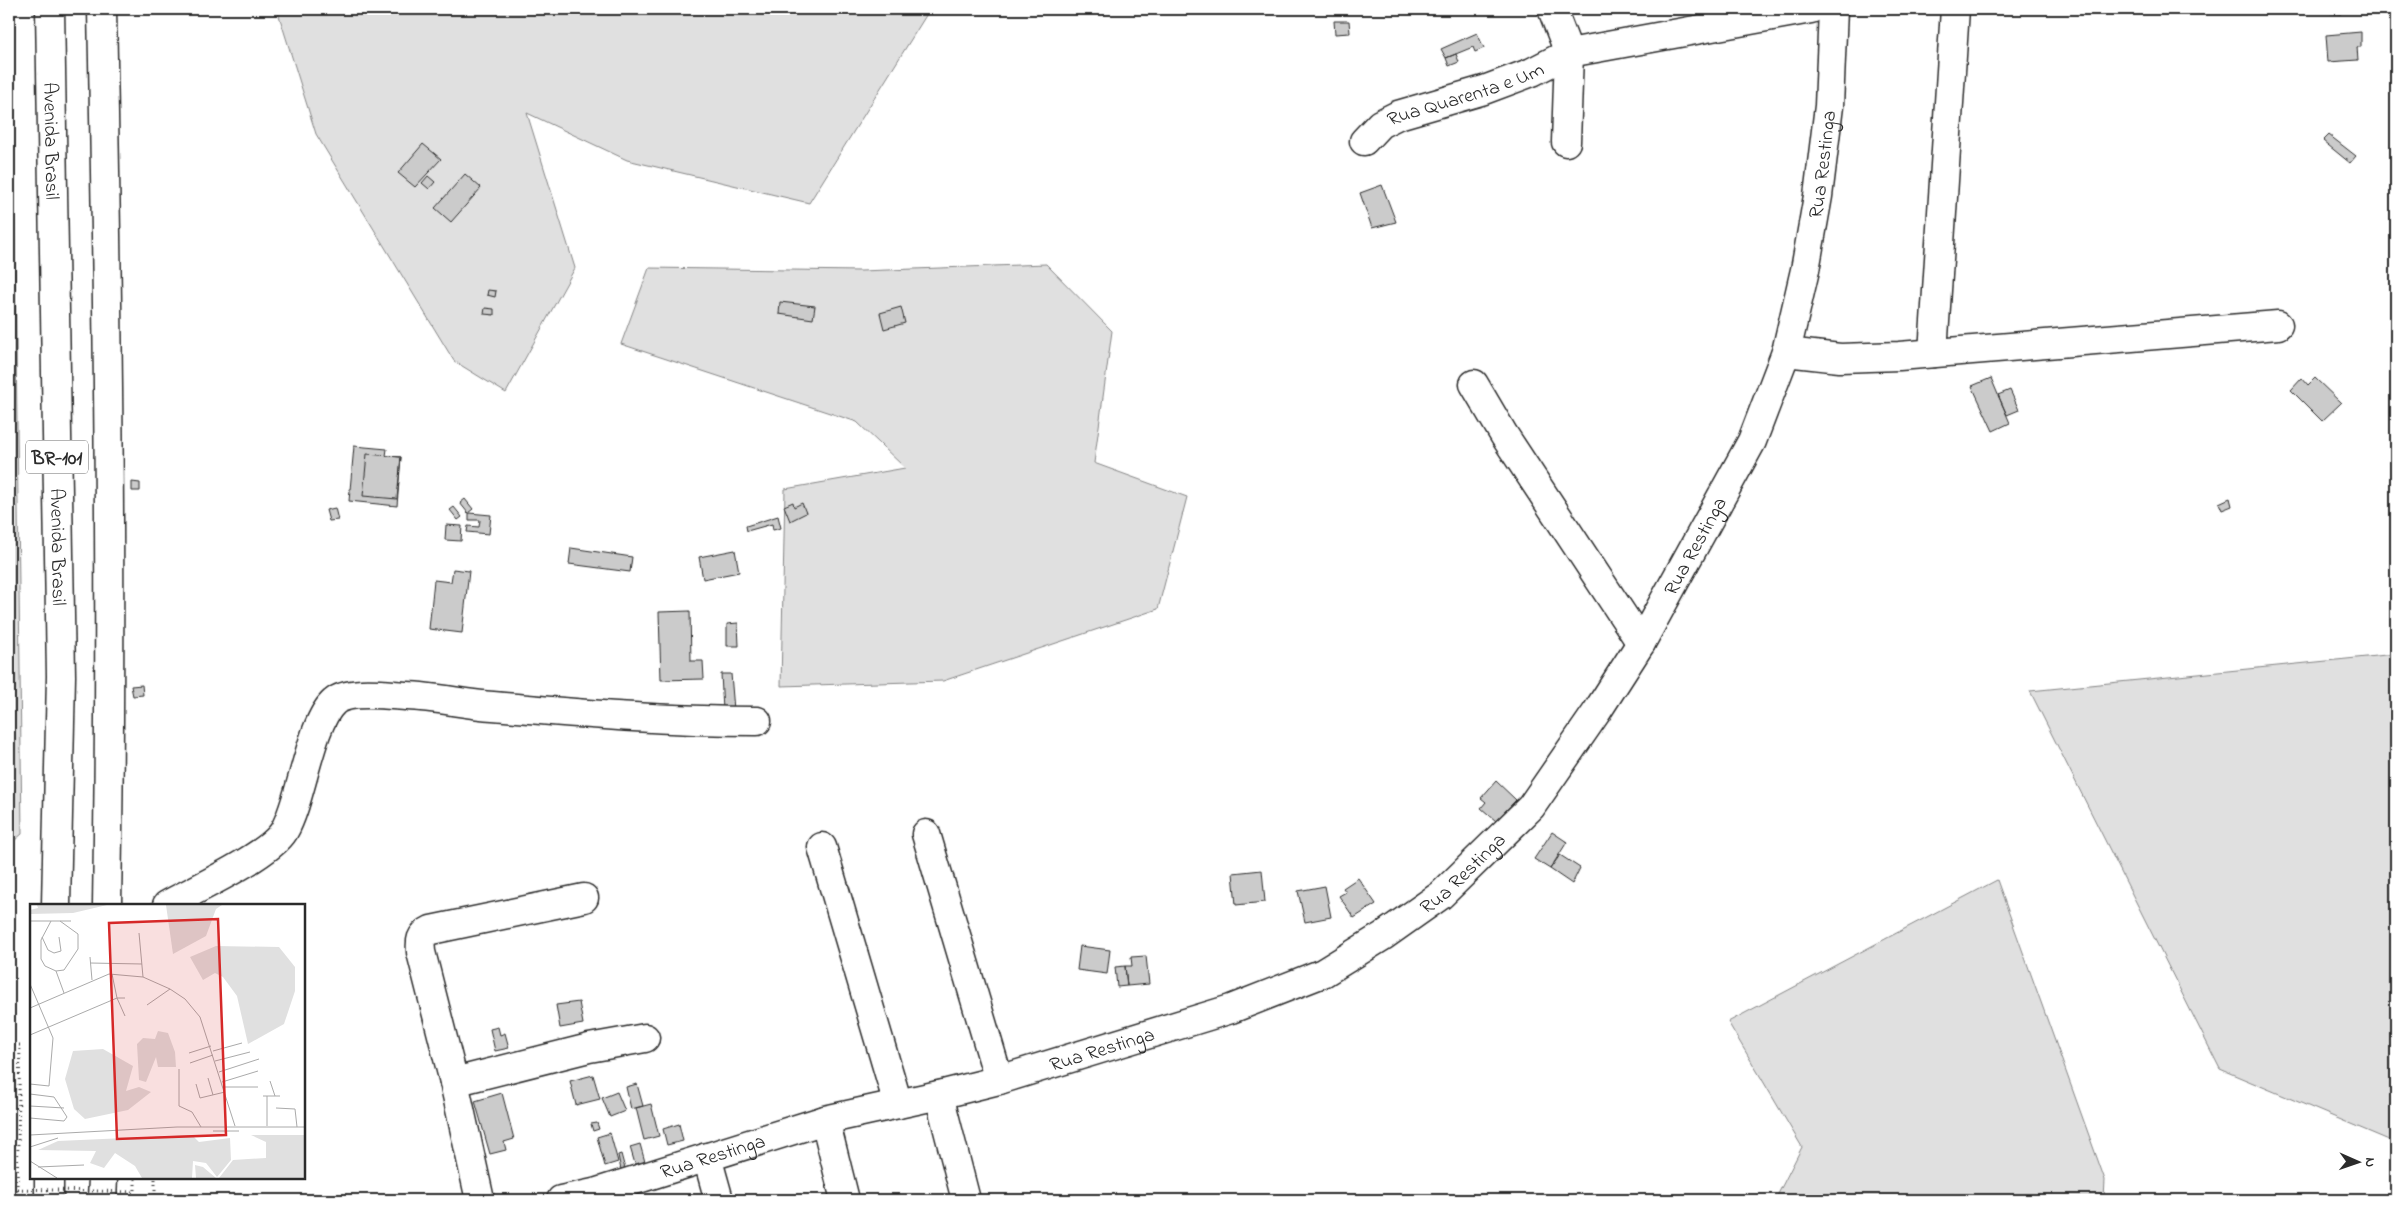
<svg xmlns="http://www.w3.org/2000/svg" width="2405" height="1209" viewBox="0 0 2405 1209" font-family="'Indie Flower',sans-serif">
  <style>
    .green { fill: #e0e0e0; stroke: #868686 }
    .building { fill: #cbcbcb; stroke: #2b2b2b }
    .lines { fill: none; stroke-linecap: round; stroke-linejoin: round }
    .minor-casing { stroke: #2b2b2b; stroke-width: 31 }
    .highway-casing { stroke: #2b2b2b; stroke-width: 31 }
    .path { stroke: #2b2b2b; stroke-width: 3; stroke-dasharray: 1 4; stroke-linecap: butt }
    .minor { stroke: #fff; stroke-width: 28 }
    .highway { stroke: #fff; stroke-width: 28 }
    .path-bridge { stroke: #2b2b2b; stroke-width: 3; stroke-dasharray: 1 4; stroke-linecap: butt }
    .labels { text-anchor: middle; stroke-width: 4.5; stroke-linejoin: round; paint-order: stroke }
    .shield { fill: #fff; stroke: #6b6b6b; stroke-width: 1 }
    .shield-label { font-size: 19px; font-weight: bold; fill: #2b2b2b }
    .street-label { font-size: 20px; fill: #2b2b2b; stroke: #fff }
    .inset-road { fill: none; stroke: #aaa; stroke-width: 1 }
    .view { fill: #d62828; fill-opacity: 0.15; stroke: #d62828; stroke-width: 2.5 }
    .inset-edge { fill: none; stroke: #2b2b2b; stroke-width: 2.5 }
  </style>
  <rect width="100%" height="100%" fill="#fff"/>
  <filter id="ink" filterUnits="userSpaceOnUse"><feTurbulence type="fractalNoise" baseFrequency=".02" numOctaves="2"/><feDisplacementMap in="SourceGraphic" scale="10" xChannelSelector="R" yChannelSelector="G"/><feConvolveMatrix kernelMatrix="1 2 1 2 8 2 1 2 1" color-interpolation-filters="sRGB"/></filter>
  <g filter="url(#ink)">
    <path class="green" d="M9,9H12L22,834L9,845Z
      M277,9H930L809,203L627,160L527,113L575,268L506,393L454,361L316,134Z
      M1046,264L1112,331L1094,463L1187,497L1158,609L943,681L781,686L785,489L905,468L857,422L621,344L649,268L861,271Z
      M2396,654V1143L2220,1069L2030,691Z
      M1997,880L2105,1180L2104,1200H1775L1802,1147L1728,1022Z"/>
    <path class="building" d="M2330,9H2341V14L2330,13Z
      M1334,21H1349L1350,33L1335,34Z
      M2361,32V47H2357L2358,60L2328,62L2326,35Z
      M1477,33L1484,48L1475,52L1473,47L1446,58L1441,49Z
      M1456,54L1459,62L1449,66L1446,58Z
      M2329,135L2356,156L2350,163L2323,141Z
      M423,144L441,159L415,187L398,173Z
      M465,174L481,188L451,222L435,208Z
      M428,176L435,182L429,189L422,183Z
      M1382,185L1396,222L1372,228L1360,193Z
      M488,290L496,291L495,297L487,295Z
      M780,302L815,306L813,319L779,314Z
      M901,307L905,323L884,329L880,313Z
      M485,308L494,309V315L484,314Z
      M1991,378L2010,423L1993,431L1972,386Z
      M2302,378L2308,385L2315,378L2341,403L2322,421L2291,390Z
      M2010,390L2019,410L2007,415L1998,395Z
      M354,446L387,449L386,456L401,457L397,506L349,501Z
      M367,454L401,457L397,499L363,496Z
      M132,482L140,483V491H132Z
      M2230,498L2232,506L2222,510L2219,503Z
      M465,499L473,509L468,513L460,503Z
      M793,502L794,507L802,503L806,513L790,521L784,506Z
      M454,507L462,517L458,520L450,510Z
      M335,508L338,520L329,521L326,510Z
      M469,513L491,515L489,534L467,532L468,526L479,527L480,520H469Z
      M778,516L781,528L773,530L772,524L747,531L746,526Z
      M446,525L462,526L461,541L445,540Z
      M571,548L632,557L630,572L569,564Z
      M735,550L739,572L703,579L699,557Z
      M453,569L469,571L462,633L429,629L434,580L451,582Z
      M690,611L691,661H703L704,679L661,680L659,612Z
      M738,623L739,646H727V624Z
      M721,674H731L734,710H723Z
      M142,685L143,695L133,696L131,686Z
      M1496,781L1516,800L1496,821L1481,808L1486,802L1481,798Z
      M1552,832L1567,842L1550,869L1534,859Z
      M1560,855L1580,868L1572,884L1550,869Z
      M1262,870L1265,902L1236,905L1233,873Z
      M1358,878L1376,904L1354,918L1339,896L1346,892L1343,888Z
      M1325,886L1331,917L1305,922L1298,891Z
      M1080,946L1110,950L1107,974L1077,970Z
      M1146,956L1149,984L1127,986L1125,966H1132L1131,957Z
      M1125,966L1127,986L1117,987L1115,967Z
      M579,1002L583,1024L560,1028L556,1005Z
      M498,1027L500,1035L505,1033L509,1048L495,1051L490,1029Z
      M593,1075L600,1099L576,1105L570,1081Z
      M637,1084L643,1106L631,1109L626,1087Z
      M617,1092L625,1111L610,1117L602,1098Z
      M502,1093L514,1139L504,1142L506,1150L490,1154L475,1101Z
      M651,1104L659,1136L644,1140L636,1108Z
      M597,1123L599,1129L593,1131L591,1124Z
      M679,1124L683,1141L667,1145L663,1129Z
      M610,1133L618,1162L605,1166L597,1137Z
      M640,1144L645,1162L635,1164L630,1147Z
      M621,1154L625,1169L621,1170L618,1155Z
      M312,1194L327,1195V1200H312Z"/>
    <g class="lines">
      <defs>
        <g id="minor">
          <path d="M1552,9L1569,53L1566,142"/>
          <path id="s1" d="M1364,141L1380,124L1398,115L1484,90L1532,72L1569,53L1811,9"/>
          <path d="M1786,352L1840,358L1899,356L2278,325"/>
          <path d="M1933,353L1955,9"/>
          <path d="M1474,384L1504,435L1641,643"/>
          <path d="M926,834L999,1080"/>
          <path d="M822,847L898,1104"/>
          <path d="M167,905C194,890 270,855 284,831C302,800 310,723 334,702C348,689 388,695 407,696C436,697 465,704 493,706C581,714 669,721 757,721"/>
          <path d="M454,1082L589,1048L645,1038"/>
          <path d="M939,1095L966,1200"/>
          <path d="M825,1120L845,1200"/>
          <path d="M707,1157L719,1200"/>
          <path d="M480,1200L454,1082L421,952C420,941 420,935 431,930L584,898"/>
          <path id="s2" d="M561,1200L594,1193L825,1120L939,1095L999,1080L1231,1009L1323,973L1383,936L1441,895L1531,807L1596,713L1641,643L1752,441L1786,352L1805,270L1818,196L1829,106L1833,9"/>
        </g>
        <g id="highway">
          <path id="s3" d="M50,9L61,676L56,905"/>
          <path d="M102,9C108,308 112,606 107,905"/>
          <path d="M49,1200V1178"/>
          <path d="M102,1200L103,1178"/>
        </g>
      </defs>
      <use href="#minor" class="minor-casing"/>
      <use href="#highway" class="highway-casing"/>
      <path class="path" d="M155,1200V1178"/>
      <use href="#minor" class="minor"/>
      <use href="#highway" class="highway"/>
      <path class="path-bridge" d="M9,1045H20L17,1189L135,1192V1178"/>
    </g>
  </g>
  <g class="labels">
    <rect class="shield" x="26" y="440.5" width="62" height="33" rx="4"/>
    <g class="shield-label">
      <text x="57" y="464">BR-101</text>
    </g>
    <g class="street-label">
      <text dy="7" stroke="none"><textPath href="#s1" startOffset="114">Rua Quarenta e Um</textPath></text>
      <text dy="7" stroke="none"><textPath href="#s3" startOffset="132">Avenida Brasil</textPath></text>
      <text dy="7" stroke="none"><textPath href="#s2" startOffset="1778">Rua Restinga</textPath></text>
      <text dy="7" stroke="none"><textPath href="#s2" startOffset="1372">Rua Restinga</textPath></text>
      <text dy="7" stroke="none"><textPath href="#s3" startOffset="538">Avenida Brasil</textPath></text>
      <text dy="7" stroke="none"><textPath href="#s2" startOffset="968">Rua Restinga</textPath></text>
      <text dy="7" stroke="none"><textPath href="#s2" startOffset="562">Rua Restinga</textPath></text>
      <text dy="7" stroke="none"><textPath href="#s2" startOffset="158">Rua Restinga</textPath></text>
    </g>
  </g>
  <g transform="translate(30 904)">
    <rect width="275" height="275" fill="#fff"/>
    <path d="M7,1H77L43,9L0,10V6L8,4ZM136,1H192L186,5L176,32L143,50ZM186,42L249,43L265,63V87L254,120L218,140L207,92L193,73L185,69L173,76L160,53ZM128,127L138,129L145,148L146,163H128L126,153L116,178L109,176L107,140L113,134L125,135ZM73,145L103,162L96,187L109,183L121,188L98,206L55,215L44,205L35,175L43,147ZM162,231L169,238L200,234L201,256L187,273L176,259L163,257L162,274H112L105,262L85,249L74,264L60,259L66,247L8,246L28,237ZM221,231H275V274H189L203,256L236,254V238ZM165,261L173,263L186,274H166Z" fill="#e0e0e0"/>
    <path class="inset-road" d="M0,17H41M21,17L11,36V55L15,62L26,67L34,89M109,29L113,73M12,33L18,46L24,49L31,47L29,33M60,53L62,76M60,59L112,60M26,67L34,66L48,45V30L30,17M82,70L87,94L95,112M0,80L23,134L19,182L0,180M117,101L140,85M0,104L79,70L113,73L140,85L155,95L170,113L205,222M0,131L87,94H95M183,147L212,139M159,149L181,142M185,157L220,148M160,159L183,151M149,165V202L162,208L171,223M189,168L229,155M178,174L183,191M240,177L245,192M192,178L228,167M166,180L170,194L195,188M194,183H228M0,190L24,193L37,213L34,217L0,214M233,192H250M0,202L34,204M246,204L265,205L267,223M237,222V192M183,227H209M0,231L147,223H275M0,243L28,234M0,257L27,274M8,263L54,261"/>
    <path class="view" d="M188,15L196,231L87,235L79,19Z"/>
    <rect width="275" height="275" class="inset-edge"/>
  </g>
  <rect width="2405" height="1209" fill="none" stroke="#fff" stroke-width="30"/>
  <rect x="15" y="15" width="2375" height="1179" fill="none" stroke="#2b2b2b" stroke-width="2" filter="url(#ink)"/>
  <g transform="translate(2358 1162) rotate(92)" stroke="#ffffff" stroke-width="4" paint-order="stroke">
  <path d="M0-4L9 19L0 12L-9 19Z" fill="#2b2b2b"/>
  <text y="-8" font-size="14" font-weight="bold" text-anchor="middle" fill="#2b2b2b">N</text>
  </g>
</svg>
